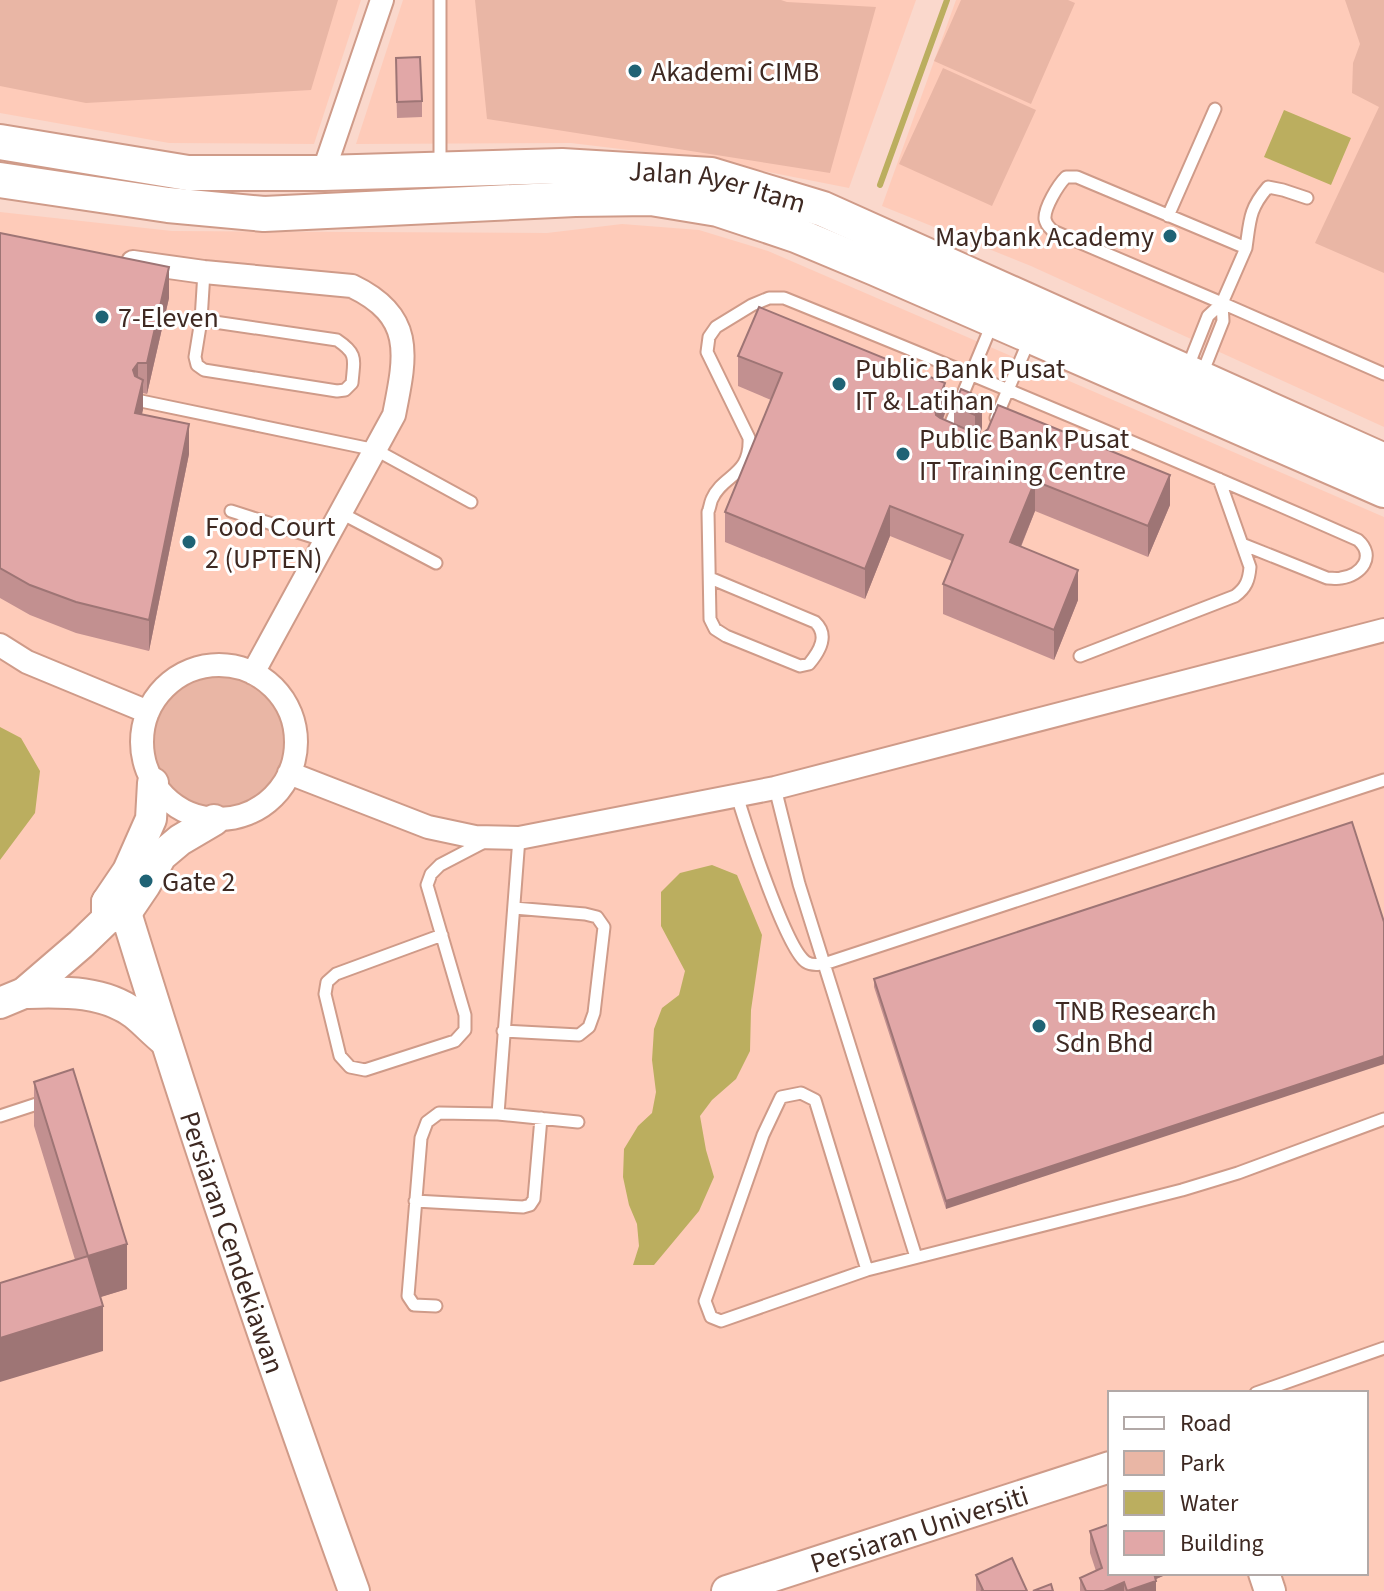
<svg xmlns="http://www.w3.org/2000/svg" width="1384" height="1591" viewBox="0 0 1384 1591" font-family="'Source Sans 3',sans-serif">
  <style>
    .built { fill: #fecbb9; fill-rule: evenodd }
    .green { fill: #e9b6a5 }
    .water { fill: #bbae5f }
    .lines { fill: none; stroke-linecap: round; stroke-linejoin: round }
    .stream { stroke: #bbae5f; stroke-width: 6 }
    .lane-casing { stroke: #cf9b89; stroke-width: 15 }
    .street-casing { stroke: #cf9b89; stroke-width: 26 }
    .secondary-casing { stroke: #cf9b89; stroke-width: 34 }
    .primary-casing { stroke: #cf9b89; stroke-width: 38 }
    .lane { stroke: #fff; stroke-width: 11 }
    .street { stroke: #fff; stroke-width: 22 }
    .secondary { stroke: #fff; stroke-width: 30 }
    .primary { stroke: #fff; stroke-width: 34 }
    .wall { fill: #c29090 }
    .shaded-wall { fill: #9e7575 }
    .building { fill: #e1a7a7; stroke: #9e7575; stroke-width: 2 }
    .poi-dot { fill: #1f6375; stroke: #fff; stroke-width: 3 }
    .labels { text-anchor: middle; stroke-width: 6; stroke-linejoin: round; paint-order: stroke }
    .poi-label { font-size: 28px; fill: #3e2922; stroke: #fff; text-anchor: start }
    .street-label { font-size: 28px; fill: #3e2922; stroke: #fff }
  </style>
  <rect width="100%" height="100%" fill="#fad8cc"/>
  <path class="built" d="M0,0H361L314,144L169,143L0,113Z
    M403,0H916L849,188L703,159L571,143L356,144Z
    M956,0H1384V427L1031,266L882,206Z
    M0,212L172,231L547,233L622,224L699,230L768,251L1384,517V1591H0ZM1110,1393H1366V1573H1110Z"/>
  <path class="green" d="M0,0H338L311,90L86,103L0,86Z
    M475,0H781L787,2L876,7L830,173L487,119Z
    M961,0H1068L1075,3L1031,104L934,61Z
    M1345,0H1384V273L1315,243L1379,107L1352,93L1353,63L1360,44Z
    M943,68L1036,110L992,206L899,164Z
    M152 742a66 66 0 1 1 132 0a66 66 0 1 1-132 0Z"/>
  <path class="water" d="M1284,110L1351,138L1331,185L1264,157Z
    M0,727L21,738L40,771L35,813L0,860Z
    M712,865L737,875L762,935L751,1010L750,1051L736,1079L712,1100L700,1116L706,1150L714,1177L699,1211L654,1265H633L639,1246L637,1224L629,1205L623,1177L624,1149L638,1126L652,1113L656,1092L652,1060L654,1029L662,1008L679,995L685,971L661,926V892L680,873Z"/>
  <g class="lines">
    <path class="stream" d="M880,185L947,0"/>
    <defs>
      <path id="lane" d="M440,165V0
        M1168,216L1215,109
        M1246,248C1250,220 1249,209 1268,187L1283,190L1307,198
        M1222,303L1053,231C1049,227 1046,225 1045,219C1044,208 1058,185 1066,177H1077L1246,248L1222,303L1384,374
        M201,320L337,340C358,354 354,359 352,383L345,390L337,391L204,370L197,365L195,357L201,320L204,272
        M1187,369L1208,316L1222,303
        M1202,374L1223,321L1222,303
        M141,401L376,450L471,502
        M996,418L1030,338
        M945,437L992,324
        M231,511L326,541
        M341,513L436,563
        M710,578L815,622C829,635 820,651 809,664L800,666L726,636L715,629L710,619L708,512C709,511 711,500 712,499C723,474 751,476 749,438L707,352L709,337L716,327L752,305L769,298H784C977,376 1168,456 1358,540C1376,556 1362,575 1341,578C1337,579 1332,578 1327,578L1242,544
        M1080,656L1235,596C1246,588 1249,580 1250,567L1219,479
        M775,788L799,884L916,1257
        M737,796C746,825 786,949 806,962C812,966 818,964 824,964L1384,780
        M442,935L336,974L327,982L325,994L340,1056L350,1067L365,1070L455,1041L465,1030V1015L427,885L431,874L440,865L486,841
        M503,1031L579,1035L589,1027L594,1013L604,927L597,917L585,914L514,908
        M801,1093L815,1100L867,1270L721,1321L711,1317L705,1301L763,1135L781,1097Z
        M498,1114L578,1122
        M0,1116L49,1100
        M415,1201L523,1207L530,1205L534,1199L541,1118
        M867,1270L1182,1190L1238,1173L1384,1119
        M436,1306L414,1305L408,1296L421,1138L427,1122L439,1113L498,1114L519,838
        M1256,1393L1384,1348"/>
      <path id="street" d="M323,173L382,0
        M133,262L204,272L352,286C415,316 406,355 394,415L253,673
        M0,645L27,662L148,712
        M142 742a77 77 0 1 1 154 0a77 77 0 1 1-154 0Z
        M289,773L428,827L475,837L519,838L775,788L1384,630"/>
      <g id="secondary">
        <path id="s1" d="M107,902L126,913C196,1141 273,1367 354,1591"/>
        <path d="M107,919V902L128,871L151,819L153,783"/>
        <path d="M24,993C63,992 103,990 135,1014C145,1022 154,1032 164,1040"/>
        <path d="M0,1003L24,993L81,944L107,919L126,913L145,885L161,856L180,840L214,820"/>
        <path d="M1264,1573L1270,1591"/>
        <path id="s2" d="M727,1591L1110,1467"/>
      </g>
      <g id="primary">
        <path id="s3" d="M0,142L188,173H323L562,166L711,175L823,209L1384,461"/>
        <path d="M0,180L168,205L264,214L575,199L651,198L718,209L796,235L875,268L1384,490"/>
      </g>
    </defs>
    <use href="#lane" class="lane-casing"/>
    <use href="#street" class="street-casing"/>
    <use href="#secondary" class="secondary-casing"/>
    <use href="#primary" class="primary-casing"/>
    <use href="#lane" class="lane"/>
    <use href="#street" class="street"/>
    <use href="#secondary" class="secondary"/>
    <use href="#primary" class="primary"/>
  </g>
  <path class="wall" d="M396,73L422,101V117L397,118Z
    M0,233L169,298L147,394L143,393L142,414L189,454L149,651L76,633L30,615L0,598Z
    M738,356L945,413L943,420L954,424V406L982,398V428L980,434L1170,505L1148,557L1035,511L1021,547L1078,600L1054,660L943,614V584L952,561L890,536L865,599L725,542V512L771,400L738,386Z
    M1352,822L946,1209L874,987V979Z
    M34,1082L127,1289L100,1297L103,1351L34,1126Z
    M1090,1531L1163,1573V1576L1156,1579V1591H1080V1578L1096,1571L1090,1553Z
    M976,1575L1027,1591H976Z"/>
  <path class="shaded-wall" d="M169,267V298L147,394V363Z
    M138,363V393L133,370Z
    M143,380V410L135,443V413Z
    M945,383V413L935,438V408Z
    M982,398V428L975,445V415Z
    M189,424V454L149,651V620Z
    M1170,475V505L1148,557V526Z
    M1035,481V511L1010,573V542Z
    M890,506V536L865,599V569Z
    M1078,570V600L1054,660V630Z
    M1384,1056V1064L946,1209V1201Z
    M127,1244V1289L88,1301V1256Z
    M103,1306V1351L0,1382V1338Z
    M1149,1573H1163V1576L1149,1582Z
    M1156,1581V1591H1127Z
    M1124,1582V1591H1104Z"/>
  <path class="building" d="M420,57L422,101L397,102L396,58Z
    M0,233L169,267L147,363H138L133,370L135,376L143,380L135,413L189,424L149,620L76,602L30,585L0,568Z
    M759,307L945,383L935,408L936,415L940,418L977,434H982L988,429L998,405L1170,475L1148,526L1035,481L1010,542L1078,570L1054,630L943,584L963,535L890,506L865,569L725,512L782,373L738,356Z
    M961,389L982,398L975,415L954,406Z
    M1352,822L1384,922V1056L946,1201L874,979Z
    M73,1069L127,1244L88,1256L34,1082Z
    M88,1256L103,1306L0,1338V1283Z
    M1110,1524V1573H1154L1156,1581L1127,1591L1124,1582L1104,1591H1086L1080,1578L1102,1568L1090,1531Z
    M1012,1558L1027,1591H981L983,1590L976,1575Z
    M1051,1584L1053,1591H1033Z"/>
  <g class="poi-dot">
    <circle cx="635" cy="71" r="8"/>
    <circle cx="1170" cy="236" r="8"/>
    <circle cx="102" cy="317" r="8"/>
    <circle cx="839" cy="384" r="8"/>
    <circle cx="903" cy="454" r="8"/>
    <circle cx="189" cy="542" r="8"/>
    <circle cx="146" cy="881" r="8"/>
    <circle cx="1039" cy="1026" r="8"/>
  </g>
  <g class="labels">
    <g class="poi-label">
      <text x="651" y="81">Akademi CIMB</text>
      <text x="1154" y="246" text-anchor="end">Maybank Academy</text>
      <text x="118" y="327">7-Eleven</text>
      <text x="855" y="378">Public Bank Pusat<tspan x="855" dy="32">IT &amp; Latihan</tspan></text>
      <text x="919" y="448">Public Bank Pusat<tspan x="919" dy="32">IT Training Centre</tspan></text>
      <text x="205" y="536">Food Court<tspan x="205" dy="32">2 (UPTEN)</tspan></text>
      <text x="162" y="891">Gate 2</text>
      <text x="1055" y="1020">TNB Research<tspan x="1055" dy="32">Sdn Bhd</tspan></text>
    </g>
    <g class="street-label">
      <text dy="10" stroke="none"><textPath href="#s3" startOffset="722">Jalan Ayer Itam</textPath></text>
      <text dy="10" stroke="none"><textPath href="#s1" startOffset="368">Persiaran Cendekiawan</textPath></text>
      <text dy="10" stroke="none"><textPath href="#s2" startOffset="202">Persiaran Universiti</textPath></text>
    </g>
  </g>
  <rect x="1108" y="1391" width="260" height="184" fill="#ffffff" stroke="#b2a9a7" stroke-width="2"/>
  <rect x="1124" y="1417" width="40" height="12" fill="#ffffff" stroke="#b2a9a7" stroke-width="2"/>
  <text x="1180" y="1431" font-size="24" fill="#3e2922">Road</text>
  <rect x="1124" y="1451" width="40" height="24" fill="#e9b6a5" stroke="#b2a9a7" stroke-width="2"/>
  <text x="1180" y="1471" font-size="24" fill="#3e2922">Park</text>
  <rect x="1124" y="1491" width="40" height="24" fill="#bbae5f" stroke="#b2a9a7" stroke-width="2"/>
  <text x="1180" y="1511" font-size="24" fill="#3e2922">Water</text>
  <rect x="1124" y="1531" width="40" height="24" fill="#e1a7a7" stroke="#b2a9a7" stroke-width="2"/>
  <text x="1180" y="1551" font-size="24" fill="#3e2922">Building</text>
</svg>
